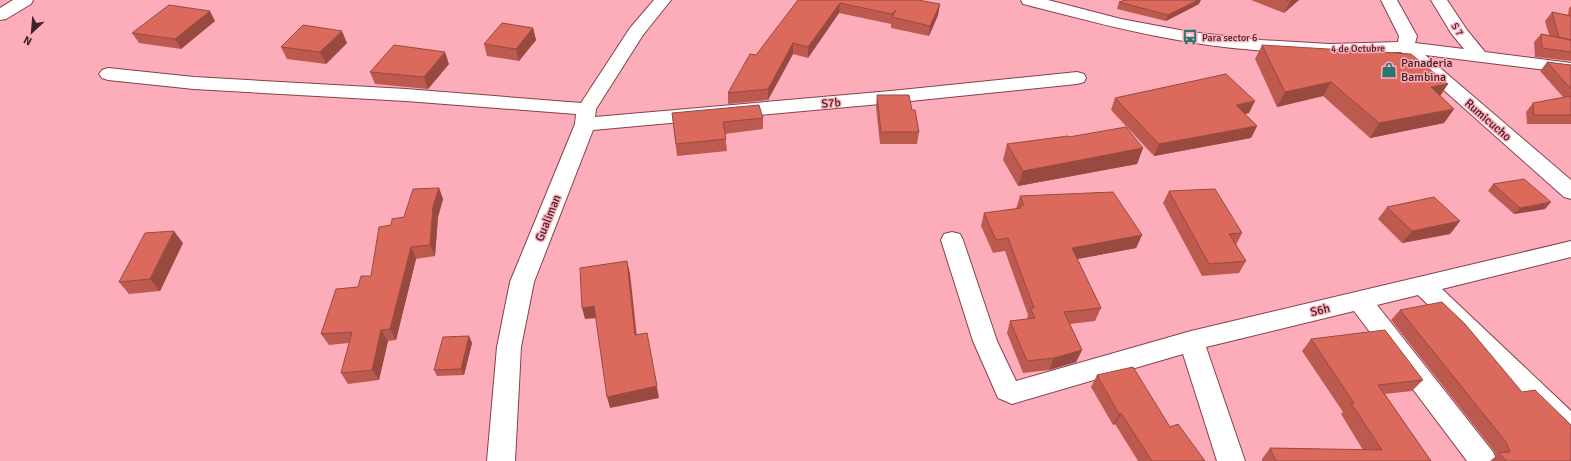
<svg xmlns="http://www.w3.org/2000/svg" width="1571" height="461" viewBox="0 0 1571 461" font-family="Signika,sans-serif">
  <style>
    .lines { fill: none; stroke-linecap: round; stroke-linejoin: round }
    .minor-casing { stroke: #85404e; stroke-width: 2 }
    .minor { fill: #fff; fill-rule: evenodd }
    .wall { fill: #bc5a4f }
    .shaded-wall { fill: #994a40 }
    .building { fill: #db695c; stroke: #994a40 }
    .labels { text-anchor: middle; stroke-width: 3; stroke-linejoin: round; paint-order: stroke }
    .far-street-label { font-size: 10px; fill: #402127; stroke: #fdadba }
    .far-poi-label { font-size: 10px; fill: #402127; stroke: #fdadba; text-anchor: start }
    .poi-label { font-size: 12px; fill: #402127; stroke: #fdadba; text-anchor: start }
    .street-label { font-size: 12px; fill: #402127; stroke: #fdadba }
  </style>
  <rect width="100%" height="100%" fill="#fdadba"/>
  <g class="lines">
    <defs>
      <path id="minor" d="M13,0H33L31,4L6,19L0,20V8Z
        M654,0H671L643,35L596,109L595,117L891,91L1077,72L1084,74L1086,78L1084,82L1077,84L891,103L593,130L534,282L521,347L515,461H487L497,347L510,282L575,124L576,114L406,101L194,89L108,80L102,78L99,74L102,70L108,68L194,77L406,89L581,103L630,28Z
        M1021,0H1048L1121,19L1190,32L1261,40L1330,44L1398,42L1399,36L1381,0H1397L1417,36L1415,43L1464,49L1451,33L1431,0H1447L1467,30L1485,52L1571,63V73L1425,55L1571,180V199L1564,197L1401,52C1330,54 1259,54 1189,42C1133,33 1078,18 1023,4Z
        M952,232L960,234L963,240L997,341L1016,381L1191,331L1571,241V257L1442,289L1571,411V440L1562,436L1418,295L1377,305L1493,452L1497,461H1467L1354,311L1206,347L1245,461H1217L1183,354L1012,404L998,398L973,341L941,240L944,234Z"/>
    </defs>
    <use href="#minor" class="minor-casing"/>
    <use href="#minor" class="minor"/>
  </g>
  <path class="wall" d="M798,0L940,4L938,15L929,36L891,28V24L839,13L808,58L793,54L768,100L728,104V93Z
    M1251,0H1299L1284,13Z
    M1119,2L1199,4L1166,21L1117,9Z
    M1571,6V61L1535,57L1534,42L1541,34L1549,35L1545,21L1552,12L1568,15L1569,8Z
    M215,21L181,49L139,43L132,33Z
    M533,28L536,40L519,61L487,56L484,44Z
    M347,43L326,64L287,59L281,47Z
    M1262,45L1448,84L1440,96L1454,109L1444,123L1370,138L1323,96L1277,107L1255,59Z
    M1547,62L1571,65V124H1527L1526,112L1533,103L1563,97L1540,71Z
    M449,64L428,89L375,84L370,72Z
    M877,95L912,110L919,132L917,144H880L876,107Z
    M1115,98L1249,113L1245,114L1257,126L1251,138L1154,156L1111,110Z
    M672,113L763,118V129L725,134L727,151L677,156Z
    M1069,137L1143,148L1137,164L1018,186L1003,160L1007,144Z
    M1493,184L1545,209L1514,214L1488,191Z
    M439,188L443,199L438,217L435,256L416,259L396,340L388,341L379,380L348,384L341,373L349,343L329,345L321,334L358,287L371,276L391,225L404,217Z
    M1169,191L1242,233L1236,245L1246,261L1239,273L1202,276L1163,203Z
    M1020,196L1142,235L1136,248L1077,259L1101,308L1095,321L1070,324L1082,350L1076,362L1049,370L1023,373L1007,333L1010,321L1027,319L1028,315L1005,251L993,253L981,226L984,213L1016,209Z
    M1387,207L1460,221L1450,234L1402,243L1378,219Z
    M183,243L160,291L129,294L119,282Z
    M1400,310L1522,392L1571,461H1490L1496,456L1494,451L1391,320Z
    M469,336L472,343L464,375L437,376L434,370Z
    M1311,339L1423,380L1412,391L1385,394L1431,461H1262V459L1270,448L1363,450L1341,414L1343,412L1302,351Z
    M1097,375L1170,427L1205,461H1138L1115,424L1113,425L1091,387Z"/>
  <path class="shaded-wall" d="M1198,0H1201L1199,4L1166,21L1168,15Z
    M1292,0H1299L1284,13L1290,2Z
    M840,3L839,13L808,58V47Z
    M940,4L938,15L929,36L930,26Z
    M896,10L892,17L891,24L892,14Z
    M210,11L215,21L181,49L175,39Z
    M533,28L536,40L519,61L516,49Z
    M342,31L347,43L326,64L320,52Z
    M793,43V54L768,100V89Z
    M445,52L449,64L428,89L424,77Z
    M1331,82L1323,96L1277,107L1285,92Z
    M1448,84L1438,99L1431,87Z
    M1255,101L1249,113L1231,117L1236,105Z
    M1454,109L1444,123L1370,138L1379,123Z
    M1257,126L1251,138L1154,156L1159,144Z
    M1143,148L1137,164L1018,186L1023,171Z
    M439,188L443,199L438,217L435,256L430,245L433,206Z
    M1551,202L1545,209L1514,214L1520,208Z
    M1460,221L1450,234L1402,243L1412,231Z
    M174,231L183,243L160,291L150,279Z
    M1142,235L1136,248L1067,261L1072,248Z
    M411,247L416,259L396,340L390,329Z
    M627,261L630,273L638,347L635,335Z
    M594,306L597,318L585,319L582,308Z
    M381,330L388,341L379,380L372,370Z
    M647,333L659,398L610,408L607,397Z
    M469,336L472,343L464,375L461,369Z
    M1082,350L1076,362L1049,370L1054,358Z
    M1121,413L1115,424L1113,425L1119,414Z"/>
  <path class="building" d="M798,0H918L940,4L930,26L892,17L896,10L892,14L840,3L808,47L793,43L768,89L728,93L750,54L756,55Z
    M1125,0H1198L1168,15L1119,2Z
    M1286,0H1292L1290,2Z
    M169,5L210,11L175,39L132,33Z
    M1552,12L1571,16V40L1559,37Z
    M502,23L533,28L516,49L484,44Z
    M303,25L342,31L320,52L281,47Z
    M1541,34L1570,40L1571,41V52L1542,48Z
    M394,45L445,52L424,77L370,72Z
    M1262,45L1411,54L1448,84L1431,87L1454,109L1379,123L1331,82L1285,92Z
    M1547,62L1571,65V89Z
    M1226,74L1255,101L1236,105L1257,126L1159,144L1115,98Z
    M877,95H909L912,110H915L919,132H881Z
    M1571,96V115H1534L1533,103Z
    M759,105L763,118L723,122L726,139L676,144L672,113Z
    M1126,127L1143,148L1023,171L1007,144L1068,136L1069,137Z
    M1524,179L1551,202L1520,208L1493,184Z
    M439,188L433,206L430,245L411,247L390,329L381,330L372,370L341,373L352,332L321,334L336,289L358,287L361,276H371L379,227L391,225L392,219L404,217L413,189Z
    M1215,189L1242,233L1229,234L1246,261L1209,264L1169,191Z
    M1113,192L1142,235L1072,248L1101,308L1064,312L1082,350L1054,358L1027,361L1010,321L1035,318L1030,308H1034L1008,238L996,240L984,213L1021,208L1019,206L1024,205L1020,196Z
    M1434,197L1460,221L1412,231L1387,207Z
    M174,231L150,279L119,282L145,233Z
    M627,261L635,335L647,333L657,386L607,397L594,306L582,308L580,268Z
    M1442,302L1465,324L1522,392L1535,390L1571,425V461H1506L1499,453L1510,452L1506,442L1400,310Z
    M1385,330L1423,380L1378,385L1431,461H1276L1270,448L1382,450L1351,403H1354L1311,339Z
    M469,336L461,369L434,370L443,337Z
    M1133,367L1170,427L1178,424L1205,461H1152L1121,413L1119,414L1097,375Z"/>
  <defs>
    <symbol id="bus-bare" viewBox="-9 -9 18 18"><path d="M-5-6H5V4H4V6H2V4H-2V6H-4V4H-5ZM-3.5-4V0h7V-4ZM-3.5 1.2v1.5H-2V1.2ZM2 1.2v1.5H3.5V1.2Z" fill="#2d7570" stroke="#fdadba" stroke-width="2.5" paint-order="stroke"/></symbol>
    <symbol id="shop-bare" viewBox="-9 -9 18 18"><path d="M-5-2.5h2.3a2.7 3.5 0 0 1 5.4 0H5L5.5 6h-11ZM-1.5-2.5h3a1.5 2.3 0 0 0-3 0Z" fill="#2d7570" stroke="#fdadba" stroke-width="2.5" paint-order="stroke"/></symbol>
  </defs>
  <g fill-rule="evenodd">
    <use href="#bus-bare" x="1179" y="26" width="22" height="22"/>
    <use href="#shop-bare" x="1378" y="59" width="22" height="22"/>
  </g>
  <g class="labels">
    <g class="far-street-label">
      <text transform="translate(1458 29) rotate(56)" y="4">S 7</text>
      <text transform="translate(1358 48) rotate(-1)" y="4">4 de Octubre</text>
    </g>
    <g class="far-poi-label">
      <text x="1202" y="41">Para sector 6</text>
    </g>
    <g class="poi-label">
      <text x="1401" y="67">Panaderia<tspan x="1401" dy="14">Bambina</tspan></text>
    </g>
    <g class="street-label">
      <text transform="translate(831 103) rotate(-5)" y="4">S7b</text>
      <text transform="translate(1488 120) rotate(41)" y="4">Rumicucho</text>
      <text transform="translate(548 218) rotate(-68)" y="4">Gualiman</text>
      <text transform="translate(1320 310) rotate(-14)" y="4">S6h</text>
    </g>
  </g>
  <g transform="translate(32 32) rotate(206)" stroke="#fdadba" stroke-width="3" paint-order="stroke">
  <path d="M0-3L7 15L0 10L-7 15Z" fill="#402127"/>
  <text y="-6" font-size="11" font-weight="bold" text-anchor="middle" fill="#402127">N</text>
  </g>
</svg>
